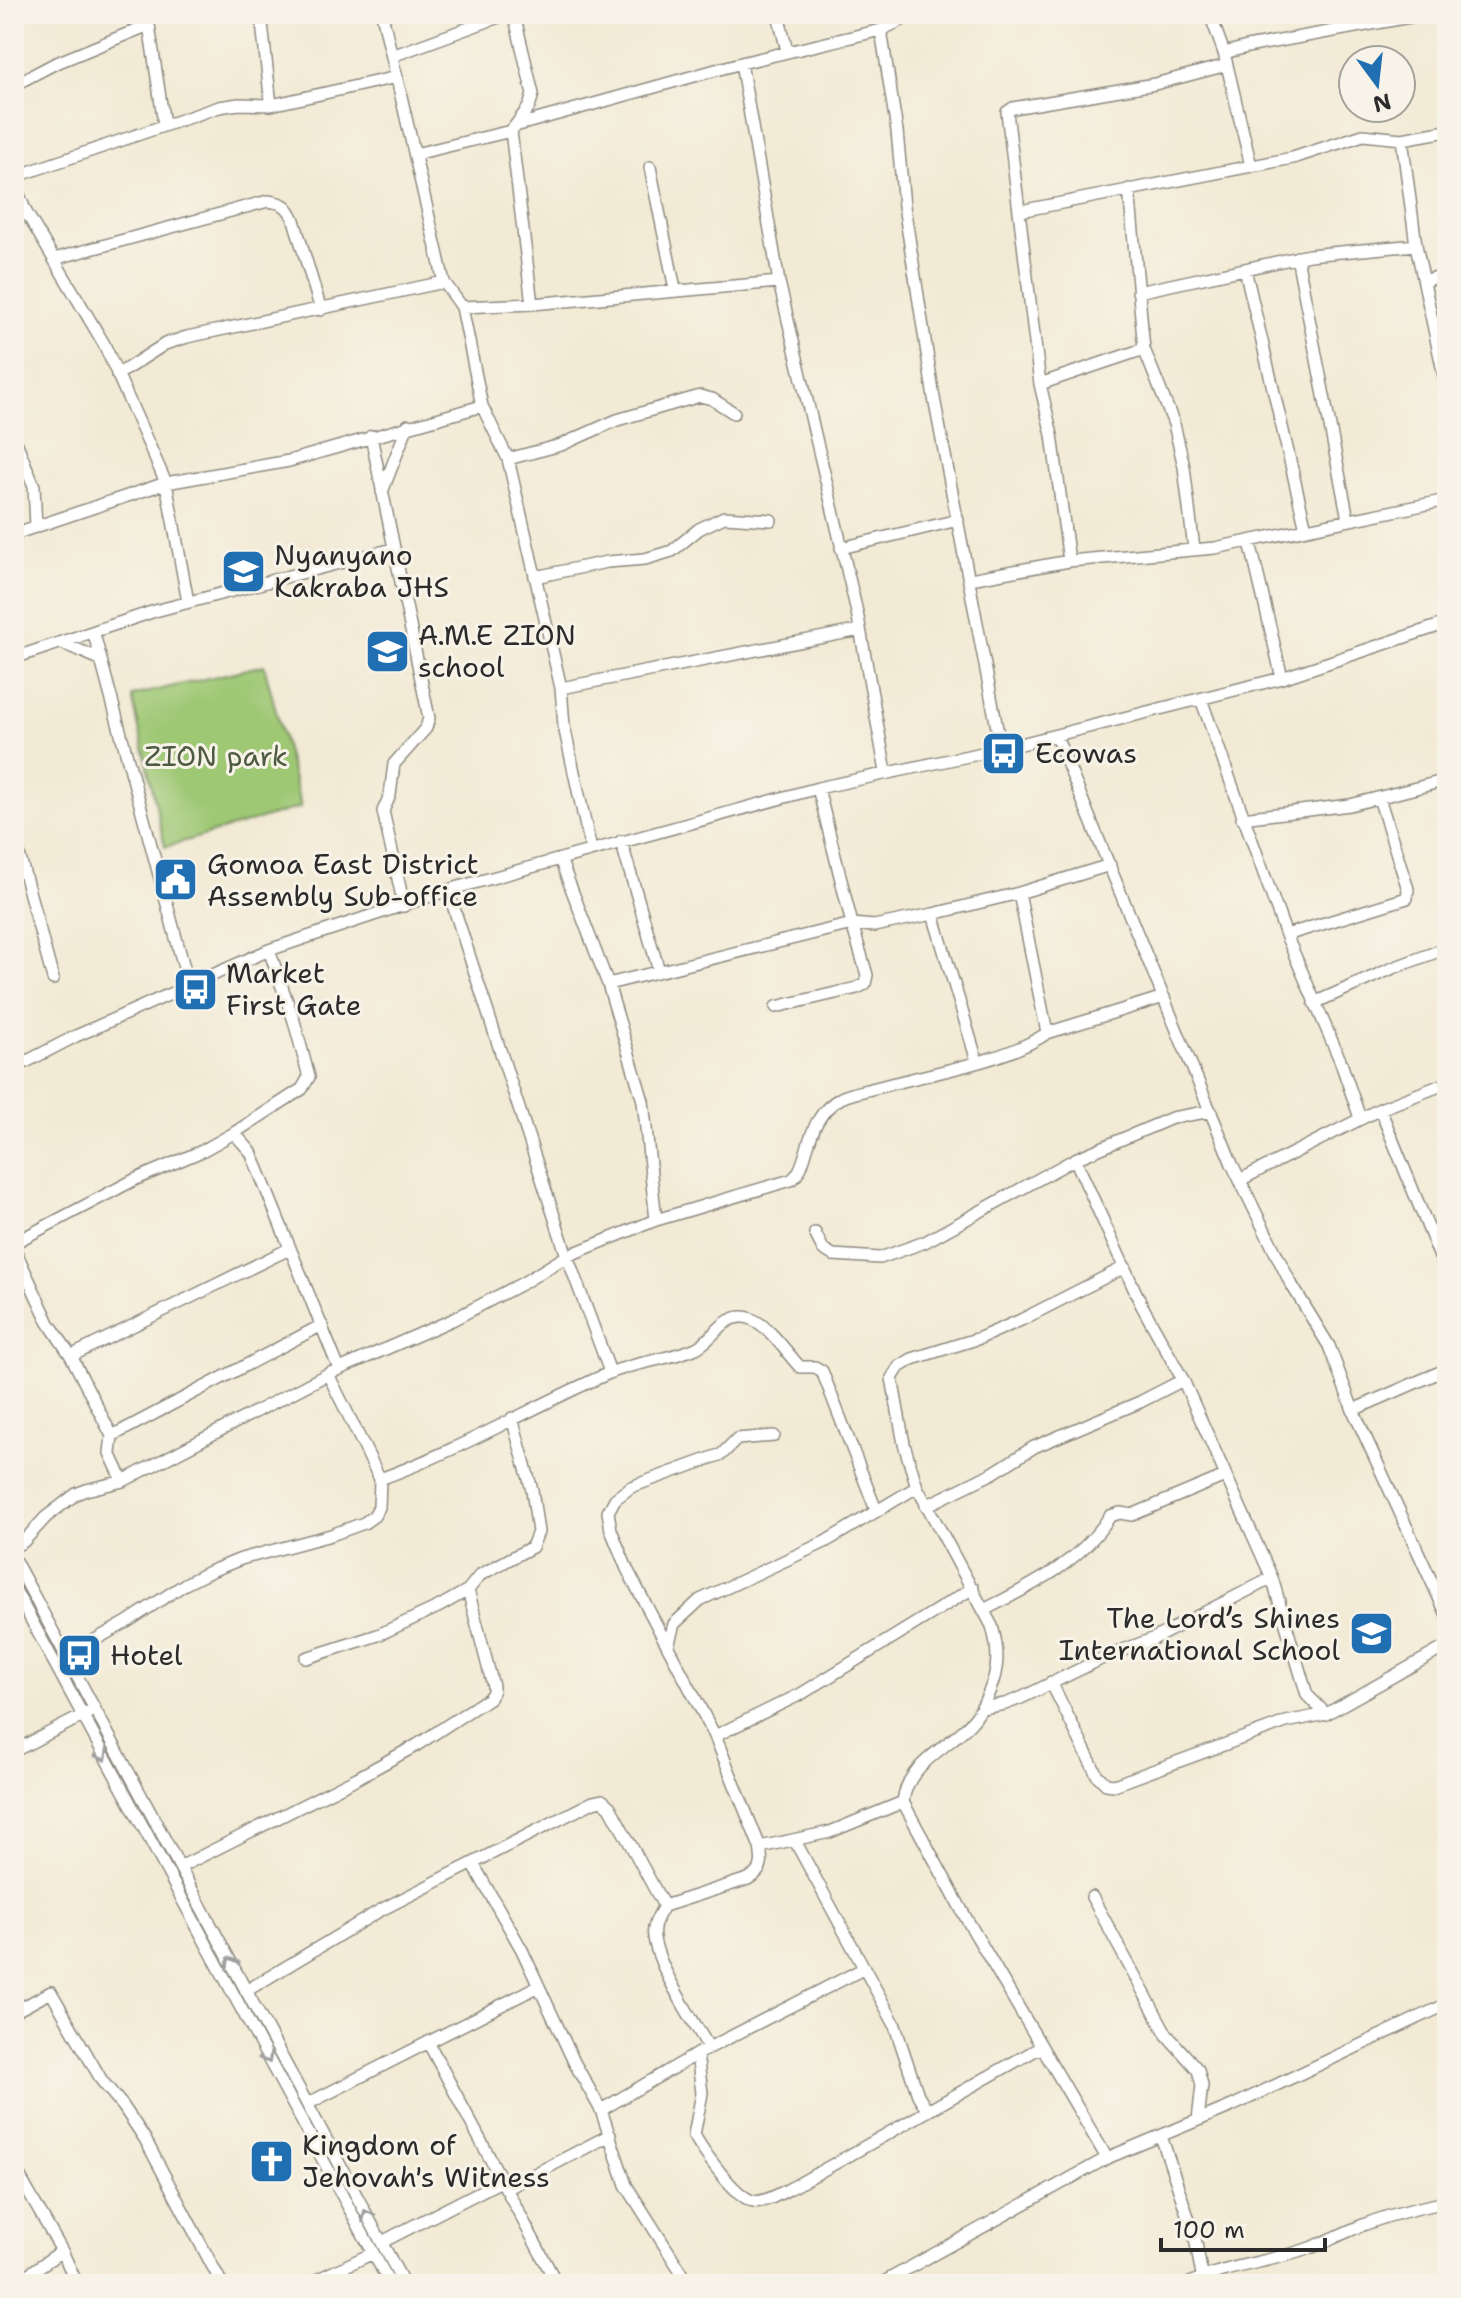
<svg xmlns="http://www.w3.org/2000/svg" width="1461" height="2298" viewBox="0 0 1461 2298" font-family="'Shantell Sans',sans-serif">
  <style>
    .green { fill: #9fc874; stroke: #657a50; stroke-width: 2 }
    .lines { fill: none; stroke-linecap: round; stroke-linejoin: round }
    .minor-casing { stroke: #8e8a80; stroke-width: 14 }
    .minor { stroke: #fff; stroke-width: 11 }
    .oneway { stroke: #a0a0a0 }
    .labels { text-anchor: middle; stroke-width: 6; stroke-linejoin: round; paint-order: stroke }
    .poi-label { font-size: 28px; fill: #2b2b2b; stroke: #f7f3e8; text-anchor: start }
    .park-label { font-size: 28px; fill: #4e5a41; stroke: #f7f3e8 }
  </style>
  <rect width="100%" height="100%" fill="#f7f3e8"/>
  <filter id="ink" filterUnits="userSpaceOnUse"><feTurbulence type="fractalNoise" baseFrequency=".0125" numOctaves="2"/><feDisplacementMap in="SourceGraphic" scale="16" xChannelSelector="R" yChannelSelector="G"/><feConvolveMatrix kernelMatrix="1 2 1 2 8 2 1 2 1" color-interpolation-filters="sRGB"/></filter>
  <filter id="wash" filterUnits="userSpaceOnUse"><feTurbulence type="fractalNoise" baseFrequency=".006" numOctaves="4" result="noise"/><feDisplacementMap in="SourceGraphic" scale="32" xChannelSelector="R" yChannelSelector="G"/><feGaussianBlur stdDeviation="1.8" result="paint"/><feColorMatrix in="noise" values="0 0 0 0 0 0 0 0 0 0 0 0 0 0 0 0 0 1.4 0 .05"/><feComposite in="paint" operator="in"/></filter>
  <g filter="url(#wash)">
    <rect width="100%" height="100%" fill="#f2ead4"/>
    <path class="green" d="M264,665L301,807L165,847L132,696Z"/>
  </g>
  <g filter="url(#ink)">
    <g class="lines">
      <defs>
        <path id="minor" d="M261,14L271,105
          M382,14L444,282L462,307L482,406L508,459L561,688L564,726L591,850
          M514,14L533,94L529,107L515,126
          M778,14L787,51
          M1210,14L1224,53
          M149,25L164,124
          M881,30L897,131L904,206L934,398L1001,749
          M392,56L507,14
          M741,63L779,282L857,612L886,772
          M1227,65L1251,166
          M14,85L54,64L149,25L145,14
          M511,131L532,304
          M1402,139L1416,245L1447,390
          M415,154L511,131L515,126L741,63L881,30L914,14
          M650,167L675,289
          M14,177L219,107L239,104L271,105L397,77
          M14,183L26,212L104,344L166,483L188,602
          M1129,189L1144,349L1174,424L1184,467L1194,549
          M1020,211L1293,158L1363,135L1402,139L1447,131
          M14,217L26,212
          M1297,257L1348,519
          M54,259L268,201C284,203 288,206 294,220L321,310
          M1245,269L1306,529
          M1424,281L1447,274
          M1138,292L1309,255L1416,245
          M462,307L532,304L779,282
          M117,375L165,344L187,337L444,282
          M1040,384L1144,349
          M371,436L429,718L426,728L394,764L390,795L383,811L404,906
          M14,437L34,486L36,527
          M508,459L561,445L617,420L700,396L712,399L734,413
          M382,492L408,425
          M14,534L166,483L289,461L482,406
          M1250,542L1282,678
          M841,548L958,520
          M1069,561L1052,435L1040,384L1007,112L1013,108L1155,84L1227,65L1224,53L1247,47L1426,14
          M535,577L607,562L645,559L672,551L699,529L724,517L771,520
          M970,579L1069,561L1215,548L1447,500
          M94,634L189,986
          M62,643L100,659
          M14,658L155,611L393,549
          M561,688L860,630
          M1201,699L1286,935L1340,1060L1360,1118
          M1056,736L1232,1164L1290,1282L1329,1346L1353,1410L1447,1615
          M818,788L852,924L874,926L933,914L1019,893L1110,865
          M1242,818L1350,805L1447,780
          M14,836L53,979
          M621,841L659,971
          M560,859L608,984L643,1101L656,1220
          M448,890L567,1256L610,1372
          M1019,893L1047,1033
          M933,914L977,1061
          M1286,935L1407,898L1408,889L1379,798
          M608,984L852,924L867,975L865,984L857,988L776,1007
          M1314,1003L1393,968L1447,948
          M14,1068L76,1036L269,950L448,890L818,788L1001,749L1282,678L1447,623
          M1380,1109L1447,1274
          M234,1133L302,1089L309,1077L294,1021L269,950
          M1075,1159L1141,1304L1183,1380L1272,1578L1307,1695L1326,1714
          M1240,1180L1380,1109L1447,1083
          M815,1233L823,1249L833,1255L880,1258L925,1242L1075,1159L1172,1118L1211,1111
          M14,1243L134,1180L202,1151L234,1133L251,1152L339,1369
          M14,1248L49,1323L71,1356L112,1436L110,1453L123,1481
          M71,1356L289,1249
          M328,1374L380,1479
          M1353,1410L1447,1369
          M112,1436L322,1325
          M926,1506L993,1473L1034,1447L1140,1402L1183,1380
          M14,1547L24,1541L46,1517L76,1494L86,1490L123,1481L328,1374L452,1320L523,1283L567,1256L656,1220L791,1180C811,1168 802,1119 841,1098C853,1092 869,1090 883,1086C931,1073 1007,1061 1047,1033L1164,997
          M14,1559L404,2284
          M14,1588L390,2284
          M984,1610C1032,1585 1080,1563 1110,1516L1120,1513L1132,1515L1225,1476
          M668,1646L674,1624L700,1600L825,1542L917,1487
          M66,1656L127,1622L185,1584L209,1572L241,1559L331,1535L364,1523L374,1516L379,1507L380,1479C460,1450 530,1408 607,1374C635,1362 668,1360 696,1348C711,1341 722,1318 741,1317C763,1315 786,1353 800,1367H815L822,1371L876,1510
          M306,1658L378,1635L440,1606L468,1590L480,1575L532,1547L538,1532L532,1490L512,1418
          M1051,1682L1097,1775L1106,1784L1114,1785L1286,1722L1326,1714L1447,1646
          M982,1708L1005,1704L1021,1698L1105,1657L1155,1638L1272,1578
          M715,1736L801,1694L973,1588
          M14,1751L88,1713
          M795,1841L894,2023L918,2095L928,2111
          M760,1847L830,1832L903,1802
          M473,1864L522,1950L574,2062L601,2110L626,2185L689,2284
          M180,1867L357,1778L417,1745L489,1698L493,1692V1686L468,1590
          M1092,1897L1167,2035L1198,2070L1202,2085L1198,2120
          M664,1906C660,1913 655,1920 654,1928C649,1955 695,2023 709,2048
          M246,1991L379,1911L593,1802L602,1800L610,1807L664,1906L748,1879C763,1871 763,1863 760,1847L715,1736L627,1569L611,1530L608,1512L615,1499L631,1487L722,1454L737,1439L774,1436
          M14,2012L51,1992L102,2081L123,2106L145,2139L222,2284
          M428,2042L557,2284
          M697,2054L702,2093L694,2135C703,2151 735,2197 753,2201C765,2204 784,2191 795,2186L1041,2047
          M307,2104L537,1987
          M601,2110L697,2054L863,1969
          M1161,2136L1195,2238L1203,2281
          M1107,2158L966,1918L903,1802C907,1764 946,1749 970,1724C979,1715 984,1704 989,1692C999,1669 999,1651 992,1626L917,1487L904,1444L892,1378L899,1367L912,1359L980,1338L1021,1320L1125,1267
          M14,2167L62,2251L77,2284
          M506,2189L610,2135
          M382,2242L501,2181
          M14,2284L62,2251
          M308,2284L373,2253
          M880,2284L1107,2158L1232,2106L1447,2004
          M1188,2284C1226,2265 1268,2263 1307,2249C1324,2243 1341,2234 1358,2227C1387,2215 1416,2208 1447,2202"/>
      </defs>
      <use href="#minor" class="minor-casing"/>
      <use href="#minor" class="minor"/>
    </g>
    <defs><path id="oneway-chevron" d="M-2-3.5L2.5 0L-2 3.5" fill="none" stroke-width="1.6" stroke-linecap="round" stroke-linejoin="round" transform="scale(2)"/></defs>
    <g class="oneway">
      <use href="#oneway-chevron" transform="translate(103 1756) rotate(62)"/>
      <use href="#oneway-chevron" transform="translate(231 1962) rotate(-118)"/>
      <use href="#oneway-chevron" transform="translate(267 2058) rotate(61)"/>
      <use href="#oneway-chevron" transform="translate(367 2215) rotate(-118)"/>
    </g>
  </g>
  <defs>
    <symbol id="school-square" viewBox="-11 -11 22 22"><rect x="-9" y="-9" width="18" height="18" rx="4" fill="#1f6fb2" stroke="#f7f3e8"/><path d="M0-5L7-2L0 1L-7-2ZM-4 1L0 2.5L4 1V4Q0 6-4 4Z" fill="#fff"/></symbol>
    <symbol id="bus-square" viewBox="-11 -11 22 22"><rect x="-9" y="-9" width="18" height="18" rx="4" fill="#1f6fb2" stroke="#f7f3e8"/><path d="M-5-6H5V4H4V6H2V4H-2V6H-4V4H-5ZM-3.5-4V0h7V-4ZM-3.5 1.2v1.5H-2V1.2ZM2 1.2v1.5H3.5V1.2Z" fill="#fff"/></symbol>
    <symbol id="civic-square" viewBox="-11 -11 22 22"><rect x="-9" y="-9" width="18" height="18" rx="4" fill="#1f6fb2" stroke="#f7f3e8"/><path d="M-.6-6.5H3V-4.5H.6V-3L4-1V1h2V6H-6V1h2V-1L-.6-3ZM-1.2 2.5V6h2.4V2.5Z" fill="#fff"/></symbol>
    <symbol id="church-square" viewBox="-11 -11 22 22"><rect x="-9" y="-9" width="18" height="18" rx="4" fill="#1f6fb2" stroke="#f7f3e8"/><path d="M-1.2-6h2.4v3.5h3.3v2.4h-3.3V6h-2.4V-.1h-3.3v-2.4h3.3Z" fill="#fff"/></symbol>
  </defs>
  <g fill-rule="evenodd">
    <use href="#school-square" x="218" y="546" width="51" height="51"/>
    <use href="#school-square" x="362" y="626" width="51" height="51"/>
    <use href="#bus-square" x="978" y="728" width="51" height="51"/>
    <use href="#civic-square" x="150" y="854" width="51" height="51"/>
    <use href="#bus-square" x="170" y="964" width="51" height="51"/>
    <use href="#school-square" x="1346" y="1608" width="51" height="51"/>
    <use href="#bus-square" x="54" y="1630" width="51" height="51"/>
    <use href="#church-square" x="246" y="2136" width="51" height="51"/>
  </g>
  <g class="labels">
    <g class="poi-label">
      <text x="274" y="565">Nyanyano<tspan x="274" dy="32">Kakraba JHS</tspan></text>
      <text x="418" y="645">A.M.E ZION<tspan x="418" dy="32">school</tspan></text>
      <text x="1035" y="763">Ecowas</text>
      <text x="207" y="874">Gomoa East District<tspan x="207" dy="32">Assembly Sub-office</tspan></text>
      <text x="226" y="983">Market<tspan x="226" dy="32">First Gate</tspan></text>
      <text x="1340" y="1628" text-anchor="end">The Lord’s Shines<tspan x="1340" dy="32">International School</tspan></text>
      <text x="110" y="1665">Hotel</text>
      <text x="302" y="2155">Kingdom of<tspan x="302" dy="32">Jehovah's Witness</tspan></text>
    </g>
    <g class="park-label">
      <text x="216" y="766">ZION park</text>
    </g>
  </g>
  <rect width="1461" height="2298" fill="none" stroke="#f7f3e8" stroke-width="48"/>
  <g transform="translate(1377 84) rotate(165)"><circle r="38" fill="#f7f3e8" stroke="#a5a39c" stroke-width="2"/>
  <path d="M0-6L14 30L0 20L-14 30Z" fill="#1f6fb2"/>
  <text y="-12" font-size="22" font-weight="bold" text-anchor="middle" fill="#2b2b2b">N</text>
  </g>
  <path d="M1161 2238v12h164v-12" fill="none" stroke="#2b2b2b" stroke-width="4"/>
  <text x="1173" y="2238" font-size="24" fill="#2b2b2b" stroke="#f7f3e8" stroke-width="6" paint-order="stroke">100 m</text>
</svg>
